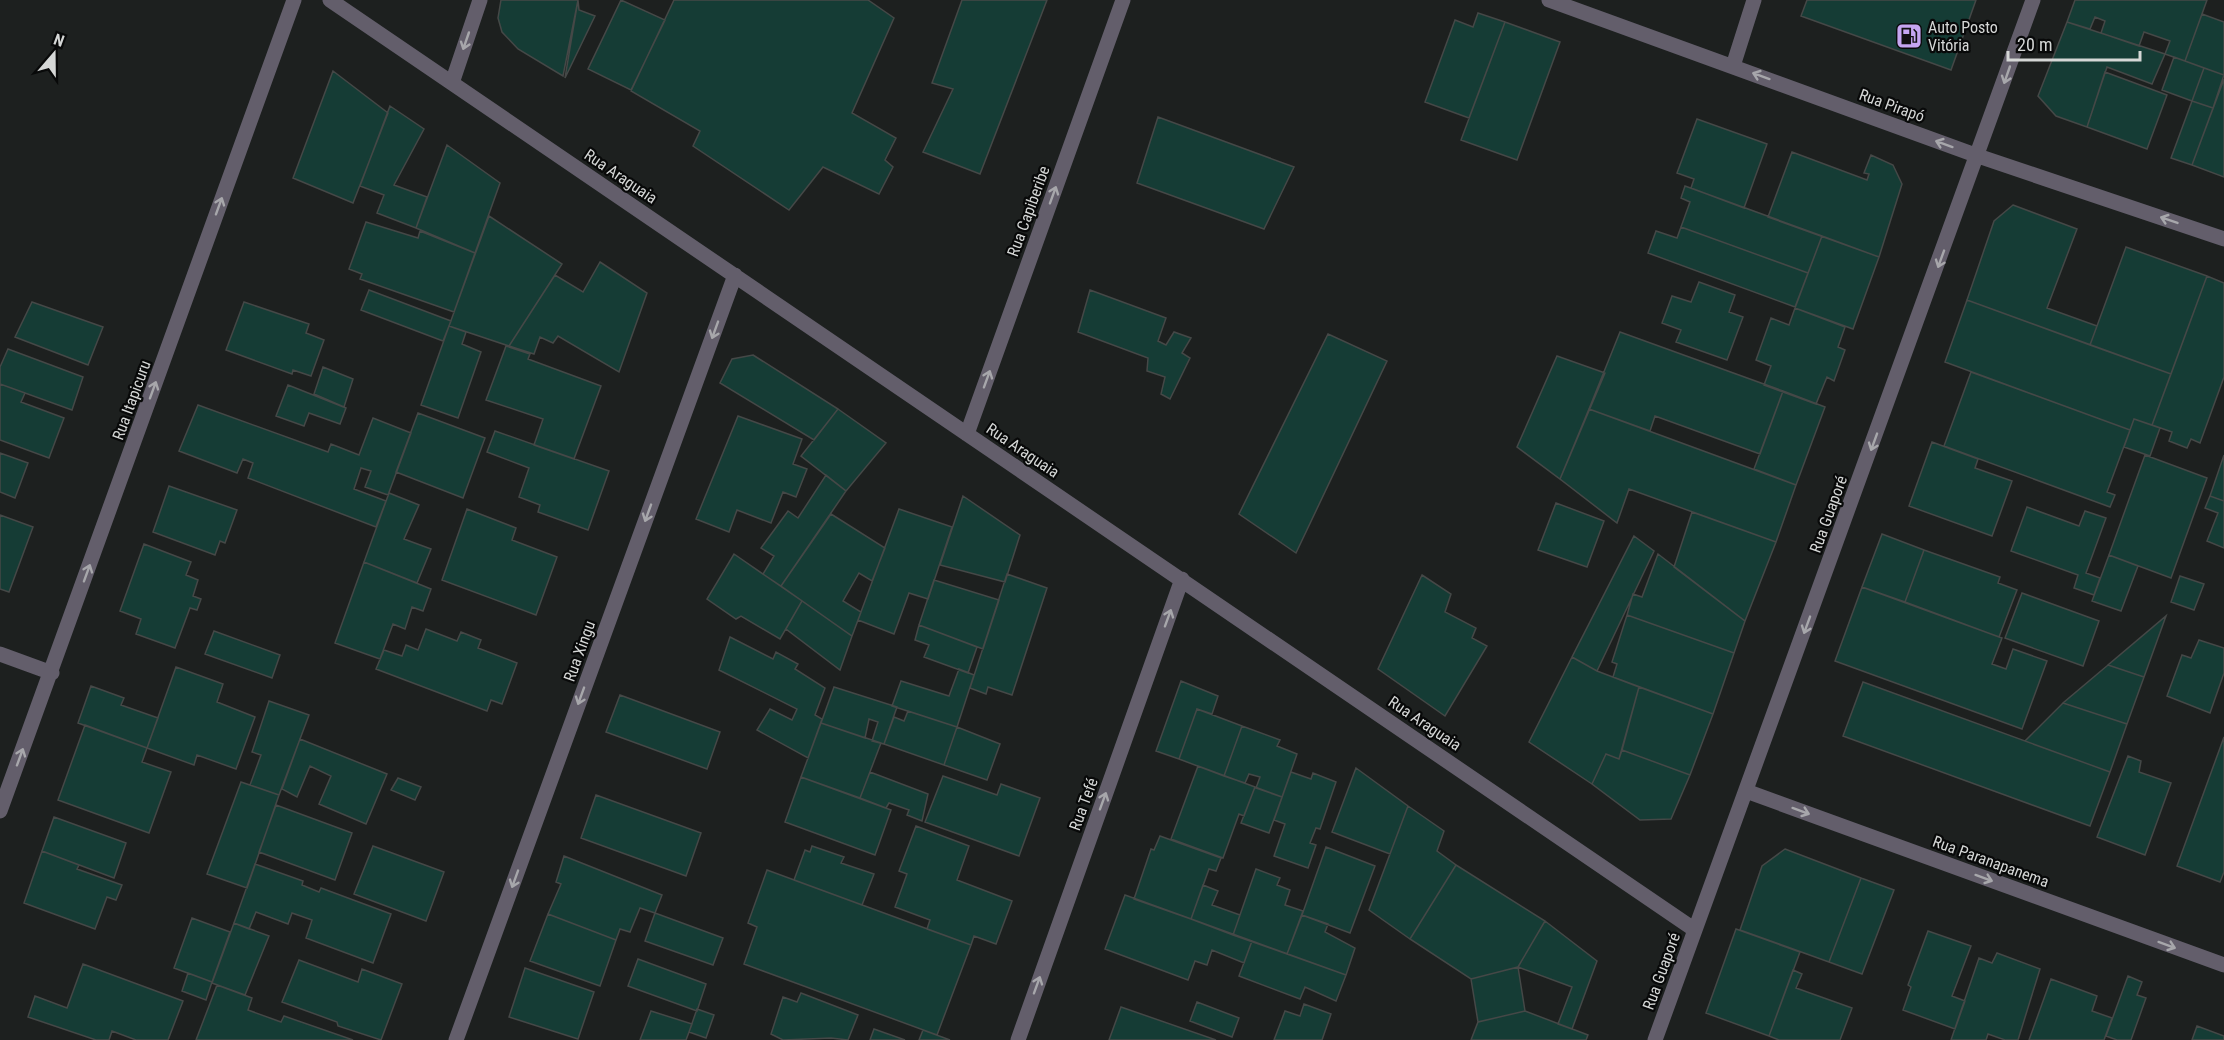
<svg xmlns="http://www.w3.org/2000/svg" width="2224" height="1040" viewBox="0 0 2224 1040" font-family="'Roboto Condensed',sans-serif">
  <style>
    .building { fill: #153c35; stroke: #454847; stroke-width: 1.5 }
    .lines { fill: none; stroke-linecap: round; stroke-linejoin: round }
    .minor { stroke: #635e6b; stroke-width: 15 }
    .oneway { stroke: #a7a7ab }
    .labels { text-anchor: middle; stroke-width: 4.5; stroke-linejoin: round; paint-order: stroke }
    .poi-label { font-size: 16px; fill: #d5d7d6; stroke: #080909; text-anchor: start }
    .street-label { font-size: 16px; fill: #d5d7d6; stroke: #080909 }
  </style>
  <rect width="100%" height="100%" fill="#1d201f"/>
  <path class="building" d="M501,0H578L563,76L518,49L502,32L498,18Z
    M578,0L579,10L595,16L565,78Z
    M621,0L665,20L631,90L588,69Z
    M674,0H868L894,18L852,113L896,138L885,160L893,167L879,194L823,167L789,210L693,146L700,131L631,91Z
    M962,0H1047L980,174L923,152L953,89L932,83Z
    M1807,0H1976L1951,70L1801,16Z
    M2075,0H2207L2185,61L2165,54L2170,41L2144,32L2139,46L2101,33L2105,21L2095,17L2090,29L2067,22Z
    M1478,13L1505,22L1469,118L1425,102L1455,20L1473,27Z
    M2202,14L2224,22V75L2185,61Z
    M1505,22L1560,42L1517,160L1461,140Z
    M2067,22L2165,54L2152,84L2107,67L2087,127L2056,116L2038,96Z
    M2174,57L2204,68L2192,101L2162,90Z
    M2204,68L2224,75L2213,108L2192,101Z
    M333,71L388,113L353,203L293,178Z
    M2105,72L2167,95L2147,149L2087,127Z
    M2224,79V177L2192,165Z
    M2192,101L2213,108L2192,165L2171,158Z
    M390,106L424,129L394,185L427,197L416,228L377,213L384,195L360,186Z
    M1158,117L1294,167L1264,229L1137,183Z
    M1697,119L1767,144L1744,208L1691,188L1694,179L1677,173Z
    M447,145L500,183L475,253L416,228Z
    M1792,152L1867,180L1869,174L1864,173L1871,155L1893,165L1902,184L1879,257L1768,217Z
    M1685,186L1822,236L1808,273L1681,227L1690,202L1681,198Z
    M2013,205L2077,229L2047,308L2097,326L2090,345L1967,300L1994,221Z
    M489,216L562,264L509,346L449,326Z
    M366,222L418,238L420,231L475,253L454,312L360,279L362,274L349,269Z
    M1681,227L1808,273L1795,307L1648,253L1656,231L1677,238Z
    M1822,236L1879,257L1853,329L1795,308Z
    M2126,247L2207,276L2171,374L2090,345Z
    M600,262L647,293L619,372L558,336L553,343L540,337L534,354L509,346L555,275L583,292Z
    M2207,276L2224,283V377L2200,443L2191,439L2187,448L2169,441L2172,432L2152,425Z
    M1699,282L1735,295L1729,312L1743,317L1727,360L1676,342L1681,330L1662,323L1672,296L1691,302Z
    M369,290L451,321L443,341L361,310Z
    M1090,290L1166,318L1158,341L1166,345L1174,332L1191,338L1182,353L1190,358L1170,399L1161,394L1165,377L1147,371L1148,358L1078,332Z
    M1967,300L2171,374L2152,425L2134,419L2130,430L1945,362Z
    M32,302L103,327L88,365L15,337Z
    M244,302L309,324L306,333L324,340L311,376L293,370L292,374L226,350Z
    M1795,308L1845,327L1838,347L1845,350L1834,381L1827,377L1816,404L1764,385L1771,366L1756,360L1771,318L1789,325Z
    M449,326L466,332L462,344L481,352L458,418L421,405Z
    M1620,332L1783,391L1760,454L1655,416L1650,431L1589,409Z
    M1328,334L1387,361L1296,553L1239,514Z
    M506,346L530,354L528,359L601,386L574,459L534,445L543,419L486,400Z
    M8,349L83,377L72,410L0,384V367Z
    M753,355L838,409L814,440L720,383L732,359Z
    M1557,356L1605,373L1560,479L1517,447Z
    M323,367L353,379L344,407L314,394Z
    M1971,372L2130,430L2107,492L2115,495L2110,507L1944,446Z
    M0,384L25,393L21,402L64,418L49,458L0,440Z
    M288,385L346,408L340,424L309,413L304,426L276,416Z
    M1783,391L1825,407L1796,485L1754,469Z
    M198,405L328,452L331,444L359,455L373,418L411,433L388,495L365,487L371,471L361,468L354,489L386,501L376,527L248,478L253,463L243,459L237,473L179,451Z
    M838,409L886,443L846,491L801,456Z
    M1589,409L1796,485L1776,542L1629,489L1617,523L1560,479Z
    M418,413L485,438L463,498L396,472Z
    M738,416L802,439L793,464L807,469L796,497L783,492L771,523L737,510L729,532L696,519Z
    M2134,419L2160,428L2150,456L2124,447Z
    M495,431L609,471L588,530L538,512L540,505L519,497L529,468L487,452Z
    M1932,442L1978,459L1975,468L2012,481L1992,536L1909,506Z
    M0,453L28,463L15,498L0,492Z
    M2145,455L2207,478L2171,578L2109,555Z
    M2224,455V501L2210,496Z
    M826,475L846,491L781,586L763,574L774,556L761,548L788,511L798,518Z
    M169,486L237,510L225,543L220,541L215,555L153,532Z
    M389,493L419,505L404,539L431,549L417,583L364,562Z
    M963,496L1020,535L1005,582L940,565Z
    M2210,496L2224,501V548L2207,541L2218,513L2205,508Z
    M1556,503L1604,521L1587,567L1538,550Z
    M2027,507L2079,526L2085,511L2106,518L2086,573L2100,578L2094,595L2074,588L2078,575L2011,551Z
    M467,509L516,528L512,540L557,557L536,615L442,580Z
    M899,509L952,527L928,599L909,593L894,634L858,620Z
    M1692,512L1776,542L1745,621L1674,567Z
    M831,514L885,548L872,581L859,573L843,601L861,612L852,636L781,586Z
    M0,515L33,527L9,592L0,589Z
    M1882,534L1924,550L1905,602L1862,587Z
    M1634,536L1654,551L1597,671L1572,657Z
    M144,544L191,562L186,575L198,580L193,596L201,599L197,610L190,608L175,648L136,634L141,619L120,611Z
    M1924,550L2000,577L1998,583L2017,590L1999,637L1905,602Z
    M734,554L802,601L780,639L741,616L736,619L707,599Z
    M1658,554L1745,621L1734,653L1627,615L1633,594L1642,597Z
    M2109,555L2138,566L2121,611L2092,601Z
    M364,562L431,589L423,611L412,607L405,629L393,624L380,659L335,643Z
    M1007,574L1047,588L1012,695L988,687L986,694L970,688Z
    M1422,575L1451,594L1445,612L1476,628L1472,638L1487,646L1445,716L1378,669Z
    M2180,576L2204,584L2194,610L2171,602Z
    M934,580L999,600L983,649L919,625Z
    M1862,587L2002,638L1992,664L2006,669L2013,649L2047,661L2022,729L1835,661Z
    M2022,593L2099,621L2083,666L2005,638Z
    M802,601L852,636L840,670L786,629Z
    M1627,615L1734,653L1713,714L1613,677L1617,664L1612,662Z
    M2166,616L2144,677L2108,665Z
    M919,625L977,647L968,673L924,657L929,645L915,640Z
    M426,629L457,641L461,632L481,640L478,648L517,663L502,704L491,700L487,711L376,669L384,650L402,656L406,645L418,650Z
    M214,631L280,655L272,678L205,654Z
    M730,637L773,659L776,652L798,664L795,669L825,688L815,715L822,719L808,758L757,730L770,709L792,720L797,709L719,670Z
    M2199,640L2224,648V673L2210,713L2167,696L2182,655L2191,658Z
    M1572,657L1597,671L1639,687L1619,759L1606,754L1592,784L1529,742Z
    M2108,665L2144,677L2127,724L2063,703Z
    M176,667L223,684L217,702L255,717L236,769L197,755L194,765L147,748Z
    M959,669L974,675L957,727L892,706L901,681L949,696Z
    M1181,681L1218,696L1212,714L1197,709L1179,759L1156,751Z
    M1863,682L2110,772L2090,826L1843,736Z
    M91,686L124,698L121,705L158,718L147,748L78,723Z
    M834,687L897,707L884,744L872,741L878,722L869,719L865,738L821,723Z
    M1639,687L1713,714L1690,775L1622,750Z
    M620,695L720,732L707,769L606,732Z
    M269,701L309,715L279,795L250,785L261,755L252,752Z
    M2063,703L2127,724L2110,772L2025,741Z
    M1197,709L1242,726L1224,776L1179,759Z
    M908,711L957,727L944,765L884,744L894,717L904,721Z
    M821,723L881,743L860,798L801,777Z
    M85,725L147,748L142,762L171,772L149,833L58,800Z
    M1242,726L1280,740L1277,746L1297,754L1282,797L1256,788L1260,777L1249,774L1245,783L1224,776Z
    M957,727L1000,744L987,780L944,765Z
    M2224,737V872L2220,882L2177,866Z
    M300,739L387,774L366,824L319,804L331,776L310,766L297,797L282,789Z
    M1622,750L1690,775L1671,819L1640,820L1592,784L1606,754L1619,759Z
    M2128,756L2141,761L2139,772L2171,783L2145,855L2097,837Z
    M1198,766L1255,787L1244,816L1239,814L1223,858L1171,839Z
    M1356,768L1408,806L1390,854L1332,832Z
    M870,772L928,794L922,821L907,815L909,810L889,803L886,808L860,798Z
    M1291,772L1311,779L1313,773L1336,782L1320,829L1316,828L1310,843L1316,845L1308,868L1274,856L1285,824L1274,820Z
    M943,776L997,795L1001,784L1040,798L1019,856L925,822Z
    M801,777L891,810L875,855L785,822Z
    M398,778L421,787L415,800L391,790Z
    M241,782L279,795L247,888L207,874Z
    M1255,787L1282,797L1269,833L1241,823Z
    M596,795L701,833L686,876L581,838Z
    M276,805L352,833L335,880L259,852Z
    M1408,806L1444,831L1437,851L1456,865L1410,939L1369,910Z
    M54,817L126,843L114,878L42,851Z
    M916,826L969,846L957,880L1012,901L996,944L974,936L971,945L927,929L930,920L895,907L907,874L899,871Z
    M1160,836L1221,858L1216,871L1209,869L1191,919L1134,899L1151,849L1154,850Z
    M373,846L444,872L426,921L354,894Z
    M812,846L844,857L841,863L874,874L862,905L794,880L805,850L810,852Z
    M1326,847L1375,866L1350,933L1302,915Z
    M1785,849L1861,878L1829,962L1740,930L1762,866Z
    M42,851L79,865L77,869L122,885L116,900L107,897L95,929L24,903Z
    M564,856L662,895L655,913L640,908L630,932L620,929L616,940L548,914L561,884L556,882Z
    M255,864L303,881L302,885L319,892L321,888L391,914L373,963L306,938L312,920L292,913L288,924L256,912L249,929L234,923Z
    M1456,865L1545,921L1518,967L1471,979L1410,939Z
    M1256,869L1280,878L1277,885L1290,890L1285,905L1303,911L1287,954L1233,935Z
    M767,870L971,945L937,1035L744,964L757,927L748,923Z
    M1861,878L1894,890L1862,974L1829,962Z
    M1203,885L1218,891L1212,905L1240,915L1233,935L1191,919Z
    M1125,895L1252,941L1244,963L1212,950L1207,965L1195,961L1188,980L1105,949Z
    M655,913L723,938L713,965L645,941Z
    M548,914L616,940L600,986L530,961Z
    M1302,915L1328,924L1325,932L1355,948L1346,975L1287,954Z
    M192,918L230,932L212,982L174,968Z
    M1545,921L1597,961L1572,1029L1558,1024L1572,987L1518,967Z
    M234,923L269,936L245,995L212,983Z
    M1736,929L1800,952L1769,1036L1706,1013Z
    M1928,931L1971,946L1952,996L1965,1001L1955,1029L1903,1010L1911,987L1908,985Z
    M1252,941L1346,975L1336,1001L1305,987L1300,999L1239,976Z
    M1997,953L2040,969L2018,1040H2005L1988,1034L1986,1040H1951L1979,958L1992,963Z
    M638,959L706,984L697,1011L628,986Z
    M299,960L358,982L362,969L402,984L381,1040L338,1026L337,1022L282,1002Z
    M83,964L183,1001L168,1040H136L112,1031L109,1040H96L28,1017L35,996L67,1008Z
    M1518,967L1525,1011L1478,1022L1471,979Z
    M525,968L594,992L578,1039L509,1017Z
    M1793,970L1802,974L1796,988L1852,1008L1840,1040H1779L1769,1036Z
    M188,973L212,982L206,1000L182,991Z
    M2128,976L2142,982L2137,995L2146,998L2131,1040H2117L2106,1036Z
    M2051,979L2097,996L2092,1011L2112,1018L2104,1040H2029Z
    M217,985L252,998L248,1010L281,1022L284,1016L353,1040H196Z
    M801,993L858,1015L848,1040L831,1038L783,1040L771,1034L783,997L797,1002Z
    M1197,1002L1239,1018L1232,1037L1190,1021Z
    M1304,1004L1331,1014L1322,1040H1274L1285,1011L1300,1016Z
    M1121,1007L1216,1040H1109Z
    M697,1009L714,1015L706,1038L689,1032Z
    M651,1011L692,1024L686,1040H640Z
    M1525,1011L1588,1035L1586,1040H1471L1478,1022Z
    M2197,1026L2224,1036V1040H2192Z
    M874,1029L905,1040H870Z
    M923,1030L950,1040H919Z"/>
  <g class="lines">
    <path class="minor" d="M330,0L1695,930
      M1549,0L1978,156L2224,239
      M1733,66L1754,0
      M452,83L480,0
      M967,434L1123,0
      M0,654L52,673
      M1746,791L2224,965
      M0,811L294,0
      M456,1040L735,275
      M1018,1040L1182,579
      M1655,1040L2033,0"/>
  </g>
  <defs><path id="oneway-shaft" d="M-6 0H5M1.5-3L5.5 0L1.5 3" fill="none" stroke-width="1.6" stroke-linecap="round" stroke-linejoin="round" transform="scale(1.5)"/></defs>
  <g class="oneway">
    <use href="#oneway-shaft" transform="translate(466 41) rotate(109)"/>
    <use href="#oneway-shaft" transform="translate(2007 75) rotate(109)"/>
    <use href="#oneway-shaft" transform="translate(1761 76) rotate(-160)"/>
    <use href="#oneway-shaft" transform="translate(1944 144) rotate(-160)"/>
    <use href="#oneway-shaft" transform="translate(1053 195) rotate(-70)"/>
    <use href="#oneway-shaft" transform="translate(219 206) rotate(-70)"/>
    <use href="#oneway-shaft" transform="translate(2169 220) rotate(-161)"/>
    <use href="#oneway-shaft" transform="translate(1941 259) rotate(110)"/>
    <use href="#oneway-shaft" transform="translate(715 330) rotate(110)"/>
    <use href="#oneway-shaft" transform="translate(987 379) rotate(-70)"/>
    <use href="#oneway-shaft" transform="translate(153 390) rotate(-70)"/>
    <use href="#oneway-shaft" transform="translate(1874 442) rotate(110)"/>
    <use href="#oneway-shaft" transform="translate(648 513) rotate(110)"/>
    <use href="#oneway-shaft" transform="translate(87 573) rotate(-70)"/>
    <use href="#oneway-shaft" transform="translate(1168 618) rotate(-70)"/>
    <use href="#oneway-shaft" transform="translate(1807 625) rotate(110)"/>
    <use href="#oneway-shaft" transform="translate(581 696) rotate(110)"/>
    <use href="#oneway-shaft" transform="translate(20 757) rotate(-70)"/>
    <use href="#oneway-shaft" transform="translate(1103 801) rotate(-70)"/>
    <use href="#oneway-shaft" transform="translate(1801 811) rotate(20)"/>
    <use href="#oneway-shaft" transform="translate(1984 878) rotate(20)"/>
    <use href="#oneway-shaft" transform="translate(515 879) rotate(110)"/>
    <use href="#oneway-shaft" transform="translate(2167 945) rotate(20)"/>
    <use href="#oneway-shaft" transform="translate(1037 985) rotate(-70)"/>
  </g>
  <defs>
    <symbol id="fuel-square" viewBox="-11 -11 22 22"><rect x="-9" y="-9" width="18" height="18" rx="4" fill="#c5a6f1" stroke="#080909"/><path d="M-5.5-6h7V0h2V4h1.3V-2.5L3-4.5l.8-.8L6-3V5H2.5V1h-1V6h-7ZM-4.2-4.7v3.2H.2V-4.7Z" fill="#111"/></symbol>
  </defs>
  <g fill-rule="evenodd">
    <use href="#fuel-square" x="1894" y="21" width="30" height="30"/>
  </g>
  <g class="labels">
    <g class="poi-label">
      <text x="1928" y="33">Auto Posto<tspan x="1928" dy="18">Vitória</tspan></text>
    </g>
    <g class="street-label">
      <text transform="translate(1892 105) rotate(20)" y="6">Rua Pirapó</text>
      <text transform="translate(621 176) rotate(34)" y="6">Rua Araguaia</text>
      <text transform="translate(1028 211) rotate(-70)" y="6">Rua Capiberibe</text>
      <text transform="translate(131 400) rotate(-70)" y="6">Rua Itapicuru</text>
      <text transform="translate(1023 450) rotate(34)" y="6">Rua Araguaia</text>
      <text transform="translate(1828 514) rotate(-70)" y="6">Rua Guaporé</text>
      <text transform="translate(579 651) rotate(-70)" y="6">Rua Xingu</text>
      <text transform="translate(1425 723) rotate(34)" y="6">Rua Araguaia</text>
      <text transform="translate(1083 804) rotate(-70)" y="6">Rua Tefé</text>
      <text transform="translate(1991 861) rotate(20)" y="6">Rua Paranapanema</text>
      <text transform="translate(1661 971) rotate(-70)" y="6">Rua Guaporé</text>
    </g>
  </g>
  <g transform="translate(54 54) rotate(20)" stroke="#080909" stroke-width="4.5" paint-order="stroke">
  <path d="M0-4.5L10 22L0 15L-10 22Z" fill="#d5d7d6"/>
  <text y="-9" font-size="16" font-weight="bold" text-anchor="middle" fill="#d5d7d6">N</text>
  </g>
  <path d="M2008 51v9h132v-9" fill="none" stroke="#d5d7d6" stroke-width="3"/>
  <text x="2017" y="51" font-size="18" fill="#d5d7d6" stroke="#080909" stroke-width="4.5" paint-order="stroke">20 m</text>
</svg>
